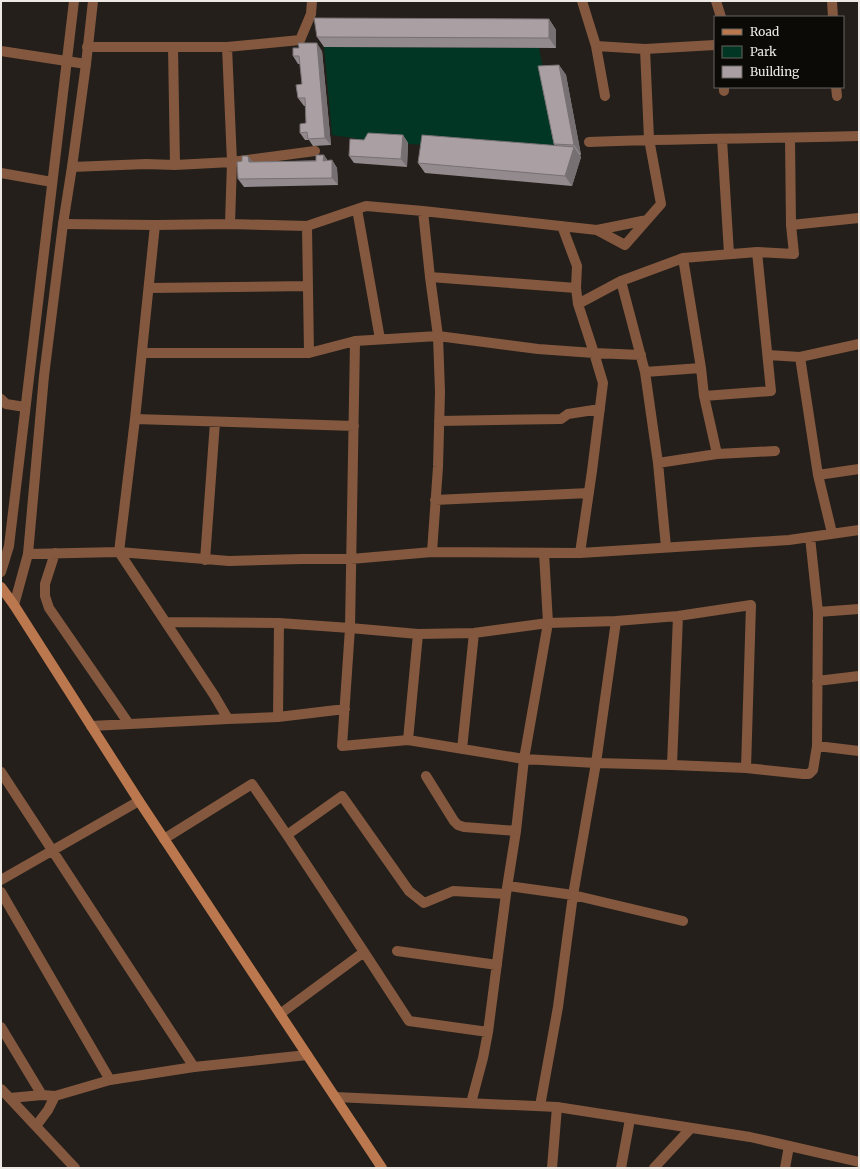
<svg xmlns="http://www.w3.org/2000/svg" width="860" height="1169" viewBox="0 0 860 1169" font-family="Merriweather,serif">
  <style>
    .green { fill: #013624 }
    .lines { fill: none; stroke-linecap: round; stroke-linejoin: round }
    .minor { stroke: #83583f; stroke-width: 10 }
    .tertiary { stroke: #83583f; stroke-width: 10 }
    .secondary { stroke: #bb774d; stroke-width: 10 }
    .wall { fill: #928a8d }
    .shaded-wall { fill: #777073 }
    .building { fill: #aaa0a4; stroke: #777073 }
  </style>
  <rect width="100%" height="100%" fill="#241f1a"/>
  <path class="green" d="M324,47L539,48L561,156L373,141L332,135Z"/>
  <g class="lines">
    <path class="minor" d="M582,1L596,46L605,96
      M716,1L721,17
      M832,1L833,17
      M87,47H227L300,40L311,14L312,1
      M173,47L175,165
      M645,49L715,45
      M1,51L86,64
      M724,87V91
      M836,87L837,96
      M790,138L791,225
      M722,139L729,254
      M589,142C679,138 769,139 859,136
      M72,167L146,164L175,165L232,162L227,47
      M1,173L52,182
      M357,209L380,339
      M423,211L597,230L625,245L661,204L649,139L645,49L596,46
      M230,224L232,162L315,151
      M155,225L135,419L119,552L214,695L228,719L278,717L279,623L350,628L355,341
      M307,226L366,206L423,211L430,277L438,336L538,349L594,353L641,355
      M562,226L577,266L576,288
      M597,230L647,220
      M757,252L794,254L791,225L859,218
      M683,258L757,252L771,391L704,396
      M430,277L576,288L578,304
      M149,288L308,286
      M142,353H309
      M768,355L800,357L818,475L859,469
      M800,357L859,344
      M645,372L701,368
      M1,399L6,404L25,407
      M135,419L354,426
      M439,421L561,419L568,414L600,409
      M717,454L775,451
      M658,463L666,547
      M818,475L832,533
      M435,500L589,493
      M432,552L580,553L592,471L603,383L594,353L578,304L621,281L645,372L658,463L717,454L704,396L701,368L683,258L621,281
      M55,553L45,584V596L49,608L129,724
      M580,553L789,540L859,530
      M28,554L119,552L229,561L302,559H351L432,552L438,467L440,392L438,336L355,341L309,353L307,226L230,224L155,225L63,224
      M205,560L215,422
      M818,612L859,609
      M166,622L279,623
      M418,634L350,628L342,746L408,740L524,759L596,763L672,765L678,616
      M817,681L859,676
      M278,717L345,709
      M91,726L228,719
      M408,740L418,634L474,633L548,623L616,621
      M817,746L859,751
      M462,749L474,633
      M746,768L803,774H809L813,770L817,746L818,612L810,537
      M1,772L194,1067
      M426,776L454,821L458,825L464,827L516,831
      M287,835L342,796L409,891L424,903L453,891L506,894
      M164,839L252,784L287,835L364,952L280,1014
      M1,880L139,801
      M508,886L573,895L683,921
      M1,892L110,1080
      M397,951L497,965
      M364,952L409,1021L488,1032
      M1,1027L42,1095
      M471,1103L483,1058L488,1032L506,894L516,831L524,759L548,623L544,553
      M540,1106L558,1007L573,895L596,763L616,621L678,616L751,605L746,768L672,765
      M552,1168L557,1107
      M621,1168L630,1119
      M654,1168L691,1128
      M785,1168L789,1146"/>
    <path class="tertiary" d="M1,572L9,546L74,1
      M14,605L28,554L44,376L63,224L72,167L86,64L93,1
      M1,1089L75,1168
      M335,1097L557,1107L750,1137L859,1162
      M10,1098L42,1095L55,1096L110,1080L194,1067L307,1055
      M36,1126L48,1110L55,1096"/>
    <path class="secondary" d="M1,587L14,605L139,801L382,1168"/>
  </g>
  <path class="wall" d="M549,19L556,30V48L324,47L317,37Z
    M322,51L331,145L313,146L309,140H305L300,133L306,123L305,106H304L298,98L302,84L300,64H298L293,56Z
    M559,65L566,75L581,155H580L581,157L572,186L425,173L418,163L554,145V144Z
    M403,135L408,143L407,167L354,163L349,156L364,140Z
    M332,160L337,168L338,185L244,187L238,179L253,162Z"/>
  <path class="shaded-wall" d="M549,19L556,30V48L549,38Z
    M317,43L322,51L331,145L325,138Z
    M559,65L566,75L581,155L574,145Z
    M403,135L408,143L407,167L401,159Z
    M574,147L581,157L572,186L565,176Z
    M324,155L329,162L323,161Z
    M248,156L254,163L249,162Z
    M332,160L337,168L338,185L332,178Z"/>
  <path class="building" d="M314,18L549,19V38L317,37Z
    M298,43H317L325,138L308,139L307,132L300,133V124L306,123L305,98H298L296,85L302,84L299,56H293V48H299Z
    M559,65L574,145L554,144L538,66Z
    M368,133L403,135L401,159L349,156L350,139L364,140Z
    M422,135L574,147L565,176L418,163Z
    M316,155H324L323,161L332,160V178L238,179L237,162L242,161V156H248L249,162L316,161Z"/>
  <rect width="860" height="1169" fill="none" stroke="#ede9e5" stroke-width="4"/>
  <rect x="714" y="16" width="130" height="72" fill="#0c0a07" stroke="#666360"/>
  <rect x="722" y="29" width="20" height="6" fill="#bb774d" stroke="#666360"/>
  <text x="750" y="36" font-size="12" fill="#ede9e5">Road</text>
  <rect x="722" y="46" width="20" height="12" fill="#013624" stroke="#666360"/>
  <text x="750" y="56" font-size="12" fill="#ede9e5">Park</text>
  <rect x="722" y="66" width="20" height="12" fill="#aaa0a4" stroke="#666360"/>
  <text x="750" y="76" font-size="12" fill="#ede9e5">Building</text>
</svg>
